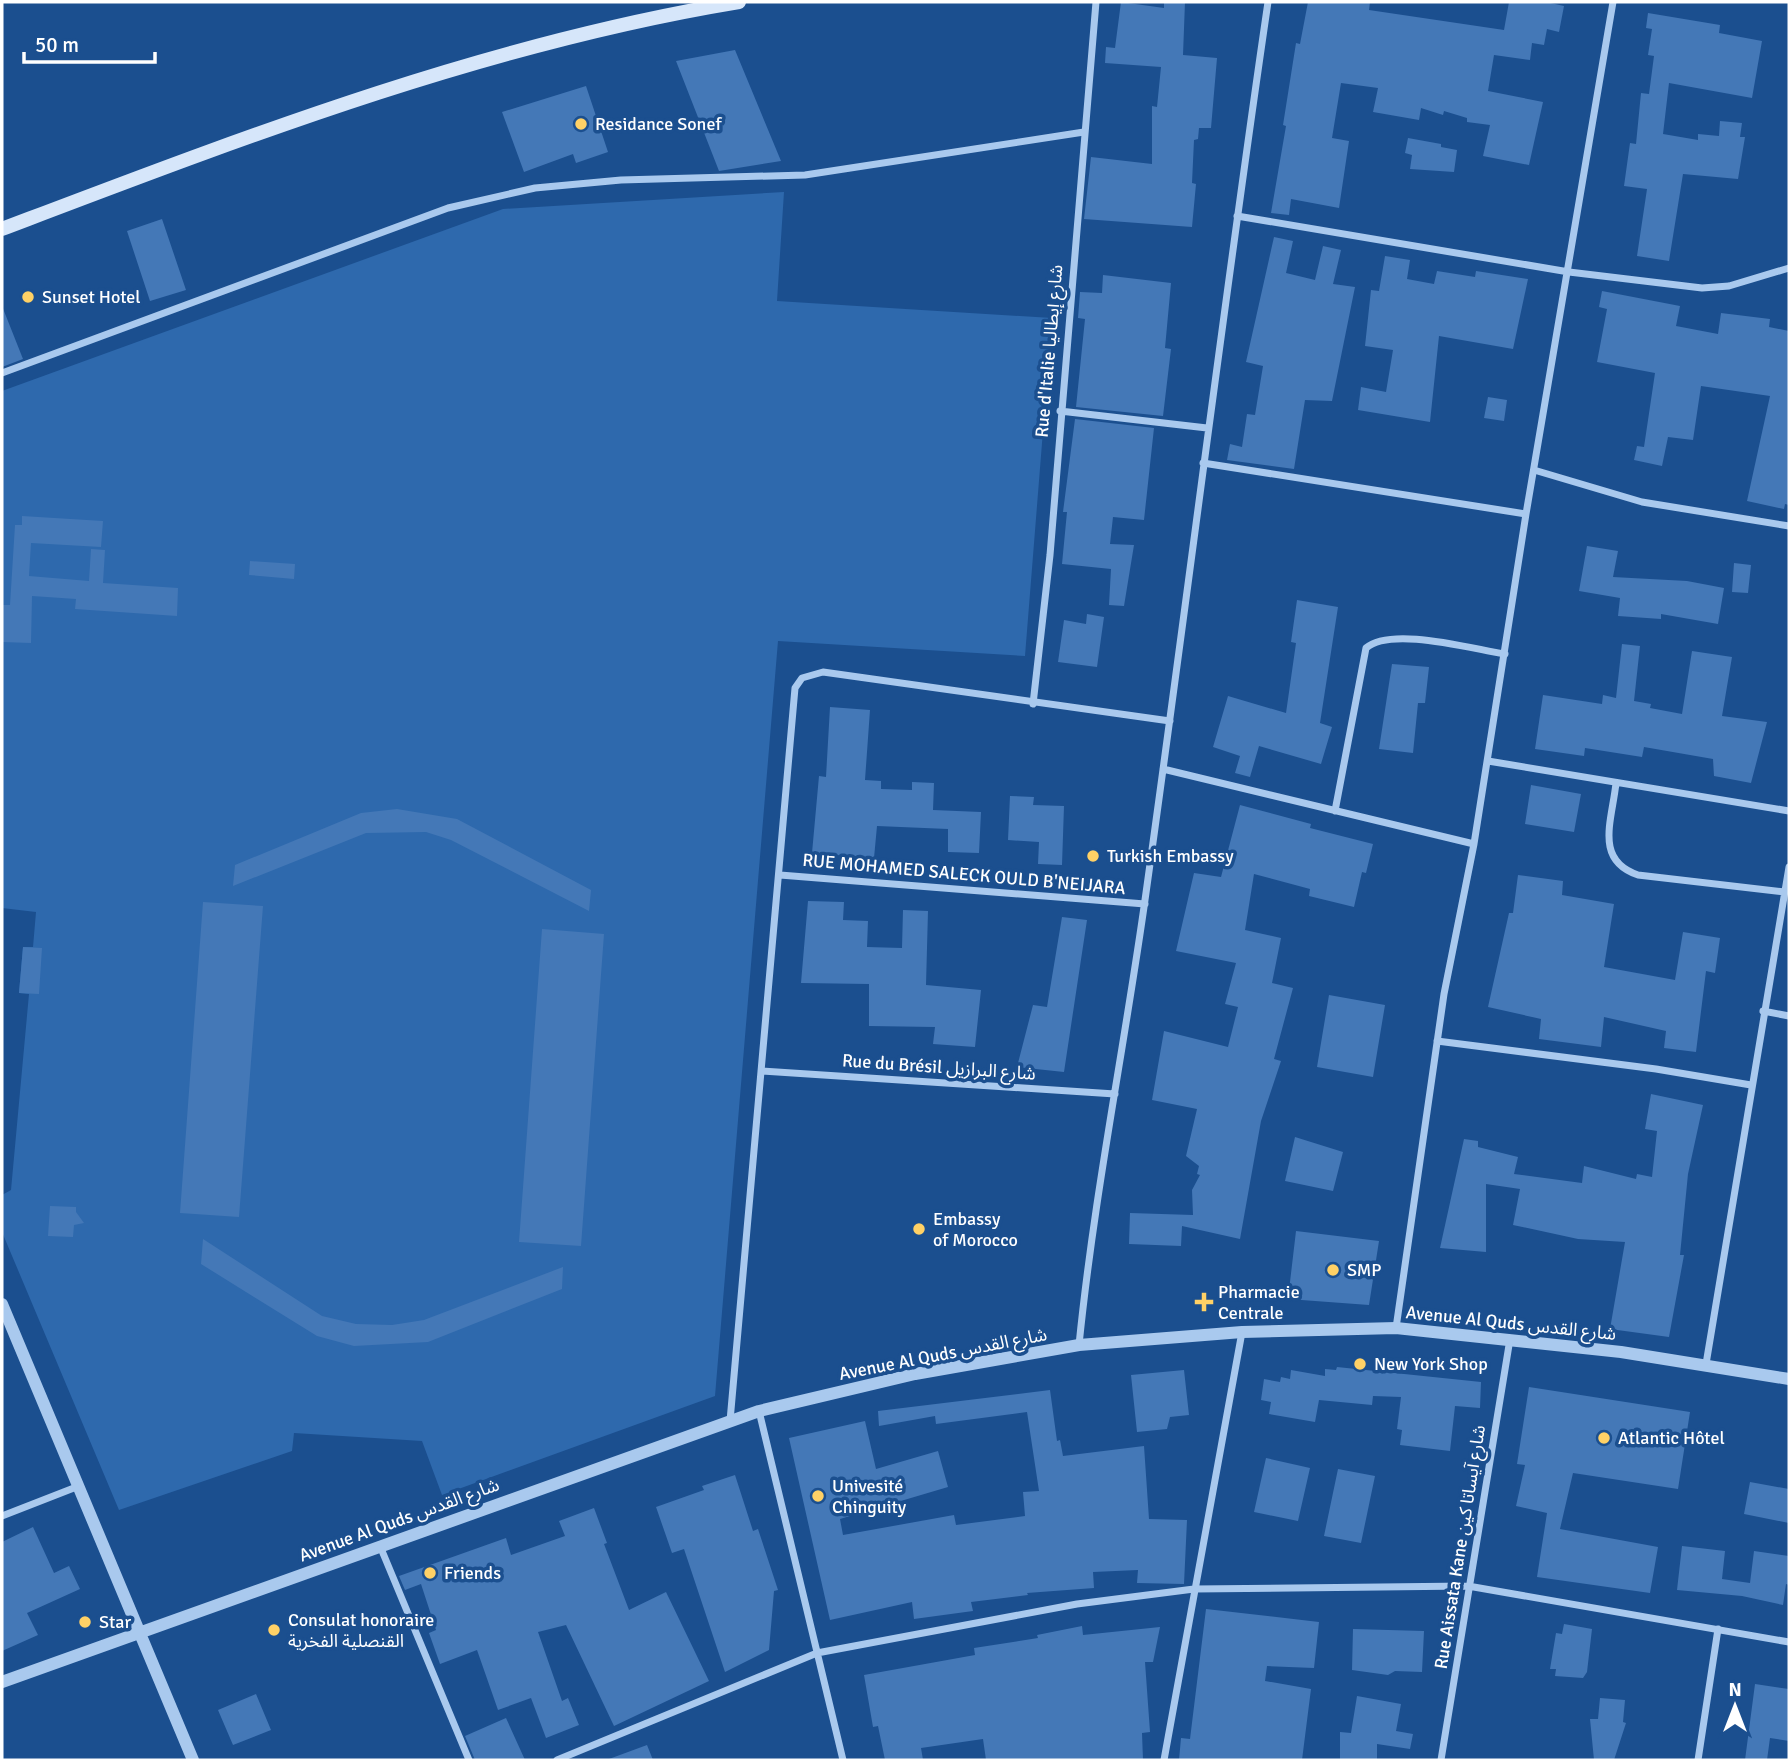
<svg xmlns="http://www.w3.org/2000/svg" width="1791" height="1762" viewBox="0 0 1791 1762" font-family="Signika,'Noto Sans Arabic',sans-serif">
  <style>
    .green { fill: #2e69ad }
    .building { fill: #4478b7 }
    .lines { fill: none; stroke-linecap: round; stroke-linejoin: round }
    .minor { stroke: #a9c9ee; stroke-width: 7 }
    .tertiary { stroke: #a9c9ee; stroke-width: 12 }
    .secondary { stroke: #d6e6fa; stroke-width: 14 }
    .poi-dot { fill: #ffd166; stroke: #1b4f8f; stroke-width: 2.5 }
    .labels { text-anchor: middle; stroke-width: 7; stroke-linejoin: round; paint-order: stroke }
    .poi-label { font-size: 18px; fill: #fff; stroke: #1b4f8f; text-anchor: start }
    .street-label { font-size: 18px; fill: #fff; stroke: #1b4f8f }
  </style>
  <rect width="100%" height="100%" fill="#1b4f8f"/>
  <path class="green" d="M784,192L777,301L1052,318L1025,656L778,641L715,1396L442,1495L422,1441L294,1433L292,1451L119,1510L2,1232V1195L11,1190L29,994L19,993L23,947H33L36,912L2,908V391L503,209Z"/>
  <path class="building" d="M1121,2L1164,8V2H1185L1183,55L1217,58L1211,128H1199L1198,139L1194,140L1192,183L1196,184L1192,227L1084,219L1091,157L1152,164V106L1157,107L1161,67L1105,63L1106,47L1115,48Z
    M1308,2H1370L1369,10L1504,30L1509,2H1546L1564,6L1559,32L1547,29L1544,45L1532,43L1530,60L1494,55L1488,91L1543,102L1529,165L1483,156L1490,125L1467,122V118L1444,111L1443,115L1421,108L1419,120L1373,112L1378,88L1341,83L1332,138L1349,141L1339,208L1291,199L1289,215L1271,213L1286,126L1283,125L1296,43L1300,44Z
    M1648,13L1720,25L1719,33L1762,41L1752,98L1669,83L1663,134L1698,140V134L1719,136L1720,121L1742,123L1740,137H1745L1738,179L1683,174L1669,261L1637,256L1647,189L1624,186L1630,143L1636,144L1641,93L1649,94L1654,56L1648,55L1652,29L1646,28Z
    M735,50L781,161L719,171L676,61Z
    M586,86L608,152L576,163L573,154L524,172L502,112Z
    M1408,138L1441,144V147L1457,150L1454,172L1410,169L1412,155L1405,153Z
    M162,219L186,290L150,301L127,231Z
    M1274,237L1293,241L1286,273L1315,280L1323,246L1341,250L1333,284L1355,287L1332,401L1305,400L1294,469L1227,460L1230,444L1242,447L1247,414L1255,415L1263,366L1246,362Z
    M1385,256L1410,260L1407,279L1434,284L1437,271L1475,277L1476,271L1528,279L1513,349L1439,336L1430,422L1358,410L1361,387L1386,392L1393,350L1365,346L1371,290L1379,291Z
    M1103,275L1171,283L1165,348L1171,349L1163,416L1076,407L1085,319L1078,318L1080,292L1102,293Z
    M1602,291L1680,306L1676,326L1718,334L1721,313L1770,319L1769,327L1789,331V505L1785,504L1784,509L1747,501L1770,396L1701,386L1693,440L1668,437L1662,466L1634,460L1637,446L1644,447L1655,373L1597,362L1607,309L1599,307Z
    M2,306L23,359L2,367Z
    M1488,397L1507,400L1504,421L1484,418Z
    M1075,419L1154,428L1144,520L1113,517L1110,544L1134,545L1124,606L1109,605L1111,569L1062,564L1067,512H1063Z
    M22,516L103,521L101,547L31,543L29,576L89,581L91,549L105,550L103,583L178,588L177,616L75,609L76,599L32,596L31,643L2,642V605H10L15,525H22Z
    M1587,546L1618,551L1613,577L1687,581L1724,588L1718,624L1661,614V619L1618,616L1620,598L1579,591Z
    M250,561L295,564L294,579L249,575Z
    M1734,563L1751,565L1748,593L1732,592Z
    M1297,600L1338,607L1320,723L1332,727L1321,764L1259,746L1250,777L1235,773L1240,756L1213,747L1228,696L1286,713L1296,643L1291,642Z
    M1087,614L1104,617L1097,667L1058,662L1064,620L1086,624Z
    M1622,644L1640,646L1634,701L1651,704L1650,708L1682,714L1692,651L1732,657L1722,716L1767,722L1751,783L1714,776L1713,759L1644,747L1642,757L1585,748L1584,756L1535,749L1543,695L1602,704L1603,695L1616,698Z
    M1392,664L1429,667L1425,703H1418L1413,753L1379,749Z
    M830,707L870,710L865,780L881,781V789L912,790V782L934,783L933,810L981,812L979,853L948,852V829L877,826L874,858L812,853L819,776L826,777Z
    M1531,785L1581,794L1574,832L1525,824Z
    M1010,796L1034,797L1033,805L1064,806L1062,865L1038,864L1039,842L1008,840Z
    M1240,805L1311,824L1310,828L1373,844L1366,873L1362,872L1354,907L1309,896L1310,889L1254,874L1245,930L1281,938L1272,983L1293,988L1274,1059L1281,1061L1261,1121L1240,1239L1182,1226L1181,1246L1129,1244L1130,1213L1193,1215L1192,1190L1200,1175L1197,1174L1199,1166L1186,1156L1197,1109L1152,1100L1164,1031L1228,1047L1238,1007L1225,1004L1236,963L1176,951L1194,873L1221,877Z
    M397,809L457,819L591,890L589,911L451,840L426,832L366,833L233,886L235,865L361,813Z
    M1518,875L1563,881L1562,895L1614,904L1604,967L1675,980L1683,932L1720,938L1715,973L1706,971L1696,1052L1664,1048L1666,1031L1604,1017L1601,1047L1539,1039L1541,1019L1488,1007L1509,913H1513Z
    M808,901L844,902L843,920L868,921L867,947L902,948L903,910L928,911L926,985L981,990L975,1047L933,1044L935,1027L869,1026V984L801,983Z
    M203,902L263,906L239,1217L180,1213Z
    M1062,917L1087,920L1064,1072L1017,1067L1033,1005L1047,1007Z
    M542,929L604,934L581,1246L519,1242Z
    M23,947L42,948L39,994L19,993Z
    M1329,995L1385,1005L1373,1077L1317,1067Z
    M1651,1094L1703,1105L1688,1174L1680,1255H1684L1669,1337L1610,1329L1625,1242L1578,1239L1513,1225L1520,1189L1486,1184V1252L1440,1248L1464,1139L1478,1141V1147L1518,1157L1514,1174L1582,1183L1584,1166L1636,1179L1637,1174L1652,1177L1657,1131L1645,1129Z
    M1295,1137L1343,1152L1333,1191L1285,1181Z
    M50,1206L76,1207V1212L84,1223L74,1225L73,1237L48,1236Z
    M1296,1231L1379,1241L1369,1305L1288,1299Z
    M203,1239L322,1316L356,1324L392,1325L424,1320L563,1267L562,1289L428,1342L354,1346L317,1336L201,1264Z
    M1337,1367L1481,1382L1480,1408L1455,1406L1450,1451L1400,1445L1402,1430L1397,1429L1401,1397L1373,1396L1372,1405L1319,1400L1315,1422L1269,1414L1271,1402L1261,1400L1264,1379L1280,1382L1281,1377L1290,1379L1291,1370L1325,1376V1369L1336,1370Z
    M1184,1370L1189,1415L1170,1417L1167,1429L1137,1432L1131,1375Z
    M1529,1387L1690,1412L1678,1489L1573,1473L1560,1529L1658,1547L1650,1593L1537,1577L1547,1513L1516,1506L1525,1465L1517,1464Z
    M1050,1390L1057,1441L1060,1440L1063,1456L1144,1446L1149,1519L1187,1520L1184,1584L1137,1583L1138,1570L1093,1572L1094,1588L1027,1593L1028,1595L971,1602L973,1611L914,1619L912,1602L830,1620L789,1438L865,1421L876,1469L938,1451L948,1487L840,1519L843,1535L954,1515L956,1525L1025,1516L1023,1492L1039,1491L1027,1412L936,1424L935,1416L879,1426L878,1411Z
    M1266,1458L1310,1468L1298,1521L1254,1512Z
    M1338,1469L1375,1476L1361,1543L1324,1536Z
    M735,1475L753,1531L758,1529L778,1590L774,1591L769,1650L725,1672L684,1549L672,1553L656,1507L704,1490L702,1486Z
    M1750,1482L1789,1489V1523L1744,1514Z
    M594,1508L607,1543L604,1544L629,1610L666,1592L709,1681L614,1726L566,1625L538,1632L562,1701L568,1698L579,1725L546,1738L531,1698L498,1710L477,1650L440,1664L429,1633L436,1630L421,1584L405,1590L399,1576L506,1538L511,1555L565,1536L559,1521Z
    M33,1527L54,1573L69,1566L80,1589L27,1613L38,1635L2,1651V1542Z
    M1682,1546L1725,1551L1722,1579L1750,1583L1754,1551L1789,1556V1585L1786,1584L1783,1605L1742,1596L1677,1590Z
    M1206,1609L1319,1622L1314,1668L1267,1666L1265,1681L1311,1689L1302,1760H1179L1181,1738L1190,1739Z
    M1564,1624L1592,1629L1587,1672L1583,1678L1555,1676L1556,1669H1550L1556,1633L1562,1634Z
    M1082,1626L1083,1635L1160,1627L1153,1662H1145L1150,1732L1142,1733L1143,1760H986L983,1739L921,1748L923,1760H885L878,1726L873,1727L864,1675L975,1655L974,1648L1038,1638L1037,1635Z
    M1353,1629L1424,1631L1422,1672L1395,1671L1388,1675L1352,1670Z
    M1755,1684L1789,1689V1741L1770,1738L1767,1760H1745Z
    M256,1694L271,1730L233,1745L218,1710Z
    M1357,1696L1401,1704L1396,1731L1413,1734L1410,1749L1377,1744V1760H1340V1732L1351,1733Z
    M1600,1698L1625,1700L1623,1722L1626,1723L1614,1760H1594L1590,1719H1598Z
    M506,1718L525,1760H475L465,1736Z
    M647,1745L653,1760H610L609,1759Z"/>
  <g class="lines">
    <path class="minor" d="M1237,216L1569,272L1702,288L1729,286L1789,268
      M2,373L448,208L535,188L621,180L805,175L1084,132
      M1060,411L1207,428
      M1203,463L1526,514
      M1534,470L1642,502L1789,526
      M1033,704L1050,555L1096,2
      M1488,761L1789,811
      M1163,769L1474,844
      M1616,783C1612,821 1594,860 1638,875L1785,892
      M1335,811L1366,648C1391,626 1472,649 1505,654
      M780,875L1145,904
      M1763,1011L1789,1016
      M1437,1041L1656,1069L1751,1085
      M761,1071L1115,1094
      M1396,1328L1444,994L1474,844L1526,514L1613,2
      M1079,1345C1094,1196 1124,1049 1145,900C1187,601 1224,301 1268,2
      M1706,1364L1789,867
      M759,1411L843,1760
      M730,1421L795,688L802,678L823,672L1170,721
      M2,1516L79,1486
      M380,1546L469,1760
      M557,1760L817,1653L1077,1604L1194,1589L1468,1586L1789,1642
      M1164,1760L1242,1332
      M1441,1760L1510,1339
      M1698,1760L1718,1629"/>
    <path class="tertiary" d="M2,1304L193,1760
      M2,1682L759,1411L915,1374L1079,1345L1242,1332L1396,1328L1621,1352L1789,1379"/>
    <path class="secondary" d="M2,229C242,138 484,44 739,2"/>
  </g>
  <g class="poi-dot">
    <circle cx="581" cy="124" r="7"/>
    <circle cx="28" cy="297" r="7"/>
    <circle cx="1093" cy="856" r="7"/>
    <circle cx="919" cy="1229" r="7"/>
    <circle cx="1333" cy="1270" r="7"/>
    <path d="M1200.5 1291.5h7v7h7v7h-7v7h-7v-7h-7v-7h7z"/>
    <circle cx="1360" cy="1364" r="7"/>
    <circle cx="1604" cy="1438" r="7"/>
    <circle cx="818" cy="1496" r="7"/>
    <circle cx="430" cy="1573" r="7"/>
    <circle cx="85" cy="1622" r="7"/>
    <circle cx="274" cy="1630" r="7"/>
  </g>
  <g class="labels">
    <g class="poi-label">
      <text x="595" y="130">Residance Sonef</text>
      <text x="42" y="303">Sunset Hotel</text>
      <text x="1107" y="862">Turkish Embassy</text>
      <text x="933" y="1225">Embassy<tspan x="933" dy="21">of Morocco</tspan></text>
      <text x="1347" y="1276">SMP</text>
      <text x="1218" y="1298">Pharmacie<tspan x="1218" dy="21">Centrale</tspan></text>
      <text x="1374" y="1370">New York Shop</text>
      <text x="1618" y="1444">Atlantic Hôtel</text>
      <text x="832" y="1492">Univesité<tspan x="832" dy="21">Chinguity</tspan></text>
      <text x="444" y="1579">Friends</text>
      <text x="288" y="1626">Consulat honoraire<tspan x="288" dy="21">القنصلية الفخرية</tspan></text>
      <text x="99" y="1628">Star</text>
    </g>
    <g class="street-label">
      <text transform="translate(1049 351) rotate(-85)" y="6">Rue d'Italie شارع إيطاليا</text>
      <text transform="translate(964 874) rotate(5)" y="6">RUE MOHAMED SALECK OULD B'NEIJARA</text>
      <text transform="translate(939 1067) rotate(4)" y="6">Rue du Brésil شارع البرازيل</text>
      <text transform="translate(1511 1323) rotate(6)" y="6">Avenue Al Quds شارع القدس</text>
      <text transform="translate(943 1354) rotate(-11)" y="6">Avenue Al Quds شارع القدس</text>
      <text transform="translate(399 1520) rotate(-20)" y="6">Avenue Al Quds شارع القدس</text>
      <text transform="translate(1460 1547) rotate(-81)" y="6">Rue Aissata Kane شارع آيساتا كين</text>
    </g>
  </g>
  <rect width="1791" height="1762" fill="none" stroke="#ffffff" stroke-width="7"/>
  <g transform="translate(1735 1706)" stroke="#1b4f8f" stroke-width="5" paint-order="stroke">
  <path d="M0-5L12 26L0 18L-12 26Z" fill="#ffffff"/>
  <text y="-10" font-size="19" font-weight="bold" text-anchor="middle" fill="#ffffff">N</text>
  </g>
  <path d="M24 52v10h131v-10" fill="none" stroke="#ffffff" stroke-width="3.5"/>
  <text x="35" y="52" font-size="21" fill="#ffffff" stroke="#1b4f8f" stroke-width="5" paint-order="stroke">50 m</text>
</svg>
